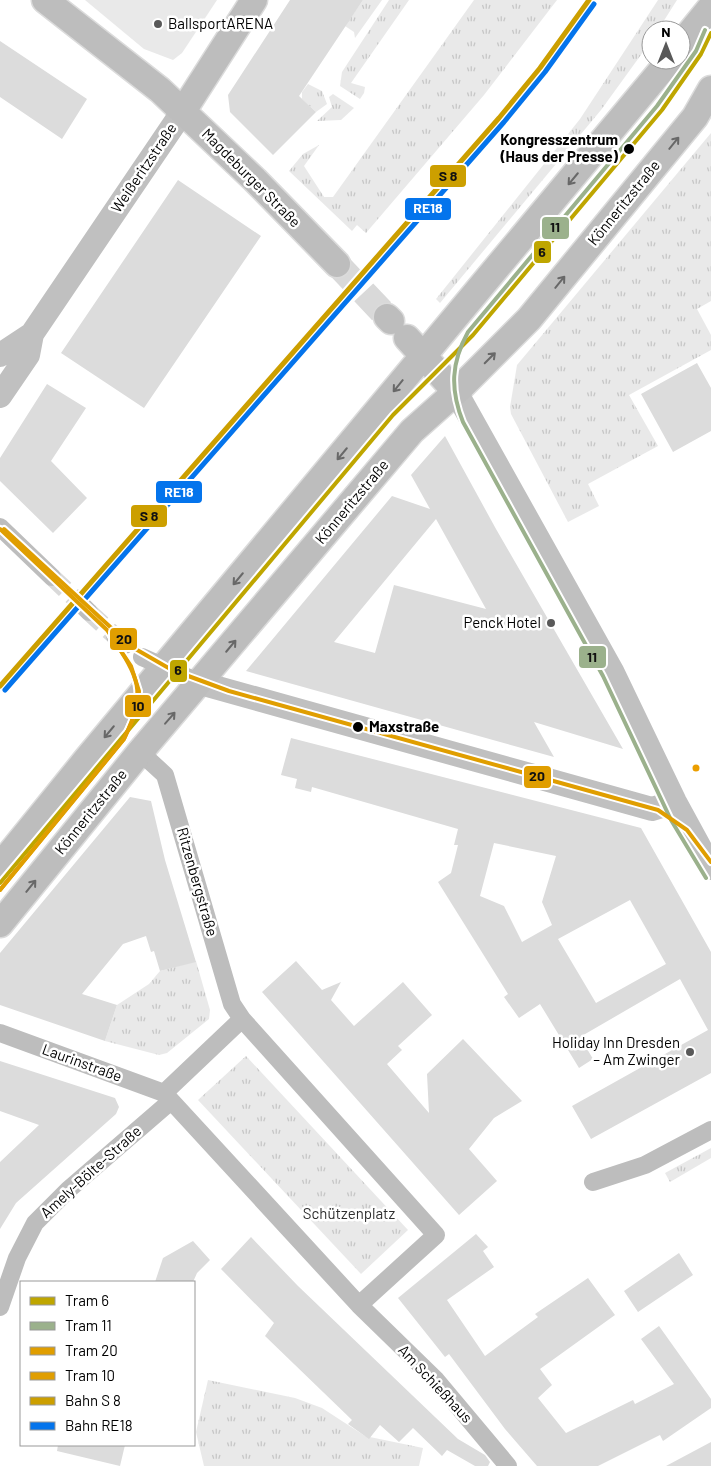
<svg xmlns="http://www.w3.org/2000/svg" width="711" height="1466" viewBox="0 0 711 1466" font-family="Barlow,sans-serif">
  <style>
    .grass { fill: url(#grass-tufts) }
    .pitch { fill: #e9e9e9 }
    .building { fill: #dcdcdc; fill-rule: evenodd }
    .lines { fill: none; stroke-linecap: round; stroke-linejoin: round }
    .street-tunnel { stroke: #d9d9d9; stroke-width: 18; stroke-dasharray: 18 9; stroke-linecap: butt }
    .primary-tunnel { stroke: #d9d9d9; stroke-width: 26; stroke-dasharray: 26 13; stroke-linecap: butt }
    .primary-casing { stroke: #dbdbdb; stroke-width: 29 }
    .street { stroke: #bdbdbd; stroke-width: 18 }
    .secondary { stroke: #c0c0c0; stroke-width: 24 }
    .primary { stroke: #bdbdbd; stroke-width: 26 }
    .tram { stroke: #bdbdbd; stroke-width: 1 }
    .rail-1-casing { stroke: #fff; stroke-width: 9 }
    .rail-2-casing { stroke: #fff; stroke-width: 9 }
    .rail-1 { stroke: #cc9f00; stroke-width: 5 }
    .rail-2 { stroke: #0474ec; stroke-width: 5 }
    .tram-1-casing { stroke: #fff; stroke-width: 8 }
    .tram-2-casing { stroke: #fff; stroke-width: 8 }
    .tram-3-casing { stroke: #fff; stroke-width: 8 }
    .tram-4-casing { stroke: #fff; stroke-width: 8 }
    .tram-1 { stroke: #bfa600; stroke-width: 4 }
    .tram-2 { stroke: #9bb18c; stroke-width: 4 }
    .tram-3 { stroke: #e09e00; stroke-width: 4 }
    .tram-4 { stroke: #e09e00; stroke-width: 4 }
    .oneway { stroke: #686868 }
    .poi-dot { fill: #595959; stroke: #fff; stroke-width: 2 }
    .stop-dot { fill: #000; stroke: #fff; stroke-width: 2 }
    .bus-dot { fill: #eb9e00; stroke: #fff; stroke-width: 2 }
    .labels { text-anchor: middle; stroke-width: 5; stroke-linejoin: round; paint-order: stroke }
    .poi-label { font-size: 15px; fill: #000; stroke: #fff; text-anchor: end }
    .stop-label { font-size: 15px; font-weight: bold; fill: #000; stroke: #fff; text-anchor: end }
    .street-label { font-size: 15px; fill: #000; stroke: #fff }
    .park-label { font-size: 15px; fill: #2e2e2e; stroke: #fff }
    .line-badge { stroke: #fff; stroke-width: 2 }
    .badge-label { font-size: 14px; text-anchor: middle; font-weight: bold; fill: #fff }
    .pale-badge-label { font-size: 14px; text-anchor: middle; font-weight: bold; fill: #111 }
  </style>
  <defs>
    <pattern id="grass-tufts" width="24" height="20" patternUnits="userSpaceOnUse" patternTransform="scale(1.25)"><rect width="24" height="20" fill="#e9e9e9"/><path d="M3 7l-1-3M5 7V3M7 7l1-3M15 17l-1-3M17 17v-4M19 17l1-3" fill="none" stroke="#c6c6c6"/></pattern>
  </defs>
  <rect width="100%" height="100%" fill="#fff"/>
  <path class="grass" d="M363,0H382L355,38L354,32L345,26Z
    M389,0H409L351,83L365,87L364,93L360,99L340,86L342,72Z
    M474,0H557L484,95L366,233L357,225L352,231L289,171L303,154L319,145L304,166L324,197H333Z
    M658,0H677L658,30H651V41L601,110L440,303L436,299L580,119Z
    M308,84L322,91L327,104L316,112L302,99V92Z
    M333,94L354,108L341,120L317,121L332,107L329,97Z
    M711,133V301L697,309L711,335V350L629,395L658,446L588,484L599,506L568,522L511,414L510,407L517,365Z
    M196,961L210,1010L209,1019L167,1053L159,1055L105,1041L117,1005L149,984L160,971Z
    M246,1056L408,1230L361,1274L198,1100Z
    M711,1148V1158L670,1182L665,1173Z
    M208,1380L295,1398L322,1408L365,1436L423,1448L419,1466H204L196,1432Z"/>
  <path class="pitch" d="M85,0H217L182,53L173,60L144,49Z"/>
  <path class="building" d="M290,0H363L299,96L316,112L273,155L230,112L228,95Z
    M0,41L87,99L62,139L0,97Z
    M178,180L261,236L144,408L61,353Z
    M697,363L711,388V431L673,452L641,394Z
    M47,384L86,408L51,461L87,498L53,533L0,481V458Z
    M445,436L496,529L623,749L534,722L554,757L246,671L392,496L430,509L411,475ZM436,519L486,609L394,585L375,653L334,642Z
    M291,738L641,828L711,952V1073L591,1139L572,1106L708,1030L680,979L580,1037L593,1059L579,1068L540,1004L519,1018L504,997L508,994L438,882L451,873L458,845H454L458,829L312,787L311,792L295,788L297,779L281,775ZM494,843L556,856L542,902L552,925L522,942L504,906L480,896ZM630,900L666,964L596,1003L558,939Z
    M130,797L151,801L165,860L196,962L160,971L154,951L151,952L146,936L123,944L82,994L117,1005L105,1041L0,1005V953Z
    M296,961L322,990L341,982L331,1000L354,1026L403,982L432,1015L398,1046L402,1050L387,1064L429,1113L427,1074L463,1039L522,1101L494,1118L469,1149L497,1181L459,1215L262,992Z
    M0,1061L115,1098L119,1107L116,1114L16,1203L0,1229V1162L39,1125L0,1111Z
    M476,1234L488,1247L483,1251L494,1267L447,1300L485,1356L538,1317L535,1314L588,1278L615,1315L540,1369L552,1385L538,1398L566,1433L633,1400L635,1404L674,1384L641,1339L659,1326L711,1399V1408L663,1441L660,1435L598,1466H537L505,1429L449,1354L445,1357L398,1298Z
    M251,1237L298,1286L458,1439L485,1455L490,1462L488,1466H475L447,1450L442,1456L413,1428L399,1442L380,1425L369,1439L348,1424L352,1420L265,1336L274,1323L221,1269Z
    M193,1241L210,1260L197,1273L193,1282H155L163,1258Z
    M679,1253L693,1275L638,1312L624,1291Z
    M711,1442V1466H666Z
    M58,1445H125L120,1466L57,1451Z"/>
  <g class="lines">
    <path class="street-tunnel" d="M52,577L84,607
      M89,612L115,636"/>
    <path class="primary-tunnel" d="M337,264L387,317"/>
    <defs>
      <path id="primary" d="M45,0L160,90L255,180L337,264
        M681,44L711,7
        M183,111L254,0
        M387,317L391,321
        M407,338L456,392
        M0,866L86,760L670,60
        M0,924L140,752L412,431L458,390L529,319L695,117L711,89"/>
    </defs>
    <use href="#primary" class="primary-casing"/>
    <path class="street" d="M0,527L52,577
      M84,607L89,612
      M115,636L125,645
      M142,657L200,683
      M140,752L165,775L232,1004L242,1019L436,1235L359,1305
      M0,1033L164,1093L359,1305L436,1380L508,1466
      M164,1093L242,1019
      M593,1182L645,1165L711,1130
      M0,1307L17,1258L35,1223L68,1190L171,1101"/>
    <path class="secondary" d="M0,355L32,334L183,111
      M456,392L612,671L675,802L711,868
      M0,396L28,355L32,334
      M200,683L652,809L675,802"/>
    <use href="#primary" class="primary"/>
    <path class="tram" d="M112,626C139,651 169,666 203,679L660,808L687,826L701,844"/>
    <defs>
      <path id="rail-1" d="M0,686L499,118L540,68L589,0"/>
      <path id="rail-2" d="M5,690L504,122L545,72L594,4"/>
    </defs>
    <use href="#rail-1" class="rail-1-casing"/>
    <use href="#rail-2" class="rail-2-casing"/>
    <use href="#rail-1" class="rail-1"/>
    <use href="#rail-2" class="rail-2"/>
    <defs>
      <path id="tram-1" d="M0,883L393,415L473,335L662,110L701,54L711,33"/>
      <path id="tram-2" d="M705,30L696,51L657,106L468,332C451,363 450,389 463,422L603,676L671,820L706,878"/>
      <path id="tram-3" d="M4,529L132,647L172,670L229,691L658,810L687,830L711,862
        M0,890L124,739C147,691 139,678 111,636"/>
      <path id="tram-4" d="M0,529L107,630L131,666L139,691L138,708L124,739L0,890"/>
    </defs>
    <use href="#tram-1" class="tram-1-casing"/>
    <use href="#tram-2" class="tram-2-casing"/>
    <use href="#tram-3" class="tram-3-casing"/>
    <use href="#tram-4" class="tram-4-casing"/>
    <use href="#tram-1" class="tram-1"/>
    <use href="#tram-2" class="tram-2"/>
    <use href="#tram-3" class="tram-3"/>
    <use href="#tram-4" class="tram-4"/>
  </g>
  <defs><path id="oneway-shaft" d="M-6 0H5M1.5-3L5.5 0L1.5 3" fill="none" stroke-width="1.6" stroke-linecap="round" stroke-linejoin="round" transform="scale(1.25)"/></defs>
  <g class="oneway">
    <use href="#oneway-shaft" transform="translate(674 143) rotate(-51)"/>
    <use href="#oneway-shaft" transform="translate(573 179) rotate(130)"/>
    <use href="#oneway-shaft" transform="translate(560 282) rotate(-51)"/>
    <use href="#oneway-shaft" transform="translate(490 358) rotate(-45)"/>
    <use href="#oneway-shaft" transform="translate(398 386) rotate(129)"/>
    <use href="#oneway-shaft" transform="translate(342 454) rotate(130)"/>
    <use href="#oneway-shaft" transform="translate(238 579) rotate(130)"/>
    <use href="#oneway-shaft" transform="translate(231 646) rotate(-50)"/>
    <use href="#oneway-shaft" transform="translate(170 718) rotate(-49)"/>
    <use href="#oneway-shaft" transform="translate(109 732) rotate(130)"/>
    <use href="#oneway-shaft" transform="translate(31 886) rotate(-51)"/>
  </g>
  <g class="poi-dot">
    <circle cx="158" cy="24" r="5"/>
    <circle cx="551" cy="623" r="5"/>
    <circle cx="690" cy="1052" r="5"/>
  </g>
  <g class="stop-dot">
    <circle cx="629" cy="149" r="6"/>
    <circle cx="358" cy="727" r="6"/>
  </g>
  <circle class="bus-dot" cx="696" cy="768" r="4.5"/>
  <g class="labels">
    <g class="poi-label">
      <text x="168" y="29" text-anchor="start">BallsportARENA</text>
      <text x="541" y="628">Penck Hotel</text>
      <text x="680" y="1048">Holiday Inn Dresden<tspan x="680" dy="17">– Am Zwinger</tspan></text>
    </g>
    <g class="stop-label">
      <text x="618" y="145">Kongresszentrum<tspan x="618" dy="17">(Haus der Presse)</tspan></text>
      <text x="369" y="732" text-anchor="start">Maxstraße</text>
    </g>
    <g class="street-label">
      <text transform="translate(144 168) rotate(-56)" y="5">Weißeritzstraße</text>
      <text transform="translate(251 178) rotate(45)" y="5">Magdeburger Straße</text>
      <text transform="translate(624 203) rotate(-51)" y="5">Könneritzstraße</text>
      <text transform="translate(352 502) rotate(-50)" y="5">Könneritzstraße</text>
      <text transform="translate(91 812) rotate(-51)" y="5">Könneritzstraße</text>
      <text transform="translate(197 882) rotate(74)" y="5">Ritzenbergstraße</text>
      <text transform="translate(82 1063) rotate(20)" y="5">Laurinstraße</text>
      <text transform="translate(91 1172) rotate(-42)" y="5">Amely-Bölte-Straße</text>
      <text transform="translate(435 1384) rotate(47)" y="5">Am Schießhaus</text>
    </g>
    <g class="park-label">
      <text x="349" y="1219">Schützenplatz</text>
    </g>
  </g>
  <g class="line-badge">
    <rect x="429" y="164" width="38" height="24" rx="5" fill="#cc9f00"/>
    <rect x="404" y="197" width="48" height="24" rx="5" fill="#0474ec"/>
    <rect x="541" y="216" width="29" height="24" rx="5" fill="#9bb18c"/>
    <rect x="533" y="240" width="19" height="24" rx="5" fill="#bfa600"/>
    <rect x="155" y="480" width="48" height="24" rx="5" fill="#0474ec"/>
    <rect x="130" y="504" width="38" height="24" rx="5" fill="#cc9f00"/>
    <rect x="109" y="627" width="29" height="24" rx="5" fill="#e09e00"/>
    <rect x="578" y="645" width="29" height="24" rx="5" fill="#9bb18c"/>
    <rect x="169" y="659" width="19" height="24" rx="5" fill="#bfa600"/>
    <rect x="124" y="694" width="28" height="24" rx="5" fill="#e09e00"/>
    <rect x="523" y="765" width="29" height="24" rx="5" fill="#e09e00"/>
  </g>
  <g class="badge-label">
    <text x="428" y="213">RE18</text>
    <text x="179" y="497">RE18</text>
  </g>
  <g class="pale-badge-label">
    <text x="448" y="181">S 8</text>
    <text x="555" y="232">11</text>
    <text x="542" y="257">6</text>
    <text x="149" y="521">S 8</text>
    <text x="124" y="644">20</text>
    <text x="592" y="662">11</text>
    <text x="178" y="675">6</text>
    <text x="138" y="711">10</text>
    <text x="537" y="781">20</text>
  </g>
  <rect x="20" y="1281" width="175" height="165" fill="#ffffff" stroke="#999999"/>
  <rect x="30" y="1297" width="25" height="8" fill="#bfa600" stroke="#999999"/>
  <text x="65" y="1306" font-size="15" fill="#000000">Tram 6</text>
  <rect x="30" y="1322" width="25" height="8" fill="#9bb18c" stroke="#999999"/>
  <text x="65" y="1331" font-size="15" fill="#000000">Tram 11</text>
  <rect x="30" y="1347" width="25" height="8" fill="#e09e00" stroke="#999999"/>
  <text x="65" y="1356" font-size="15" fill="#000000">Tram 20</text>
  <rect x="30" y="1372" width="25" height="8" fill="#e09e00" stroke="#999999"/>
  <text x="65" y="1381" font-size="15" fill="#000000">Tram 10</text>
  <rect x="30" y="1397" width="25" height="8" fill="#cc9f00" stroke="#999999"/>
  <text x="65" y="1406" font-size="15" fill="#000000">Bahn S 8</text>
  <rect x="30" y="1422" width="25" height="8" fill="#0474ec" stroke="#999999"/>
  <text x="65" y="1431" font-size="15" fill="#000000">Bahn RE18</text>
  <g transform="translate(666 45)"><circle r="24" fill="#ffffff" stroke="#999999"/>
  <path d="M0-4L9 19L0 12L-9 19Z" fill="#595959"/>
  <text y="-8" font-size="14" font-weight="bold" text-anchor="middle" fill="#000000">N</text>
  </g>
</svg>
